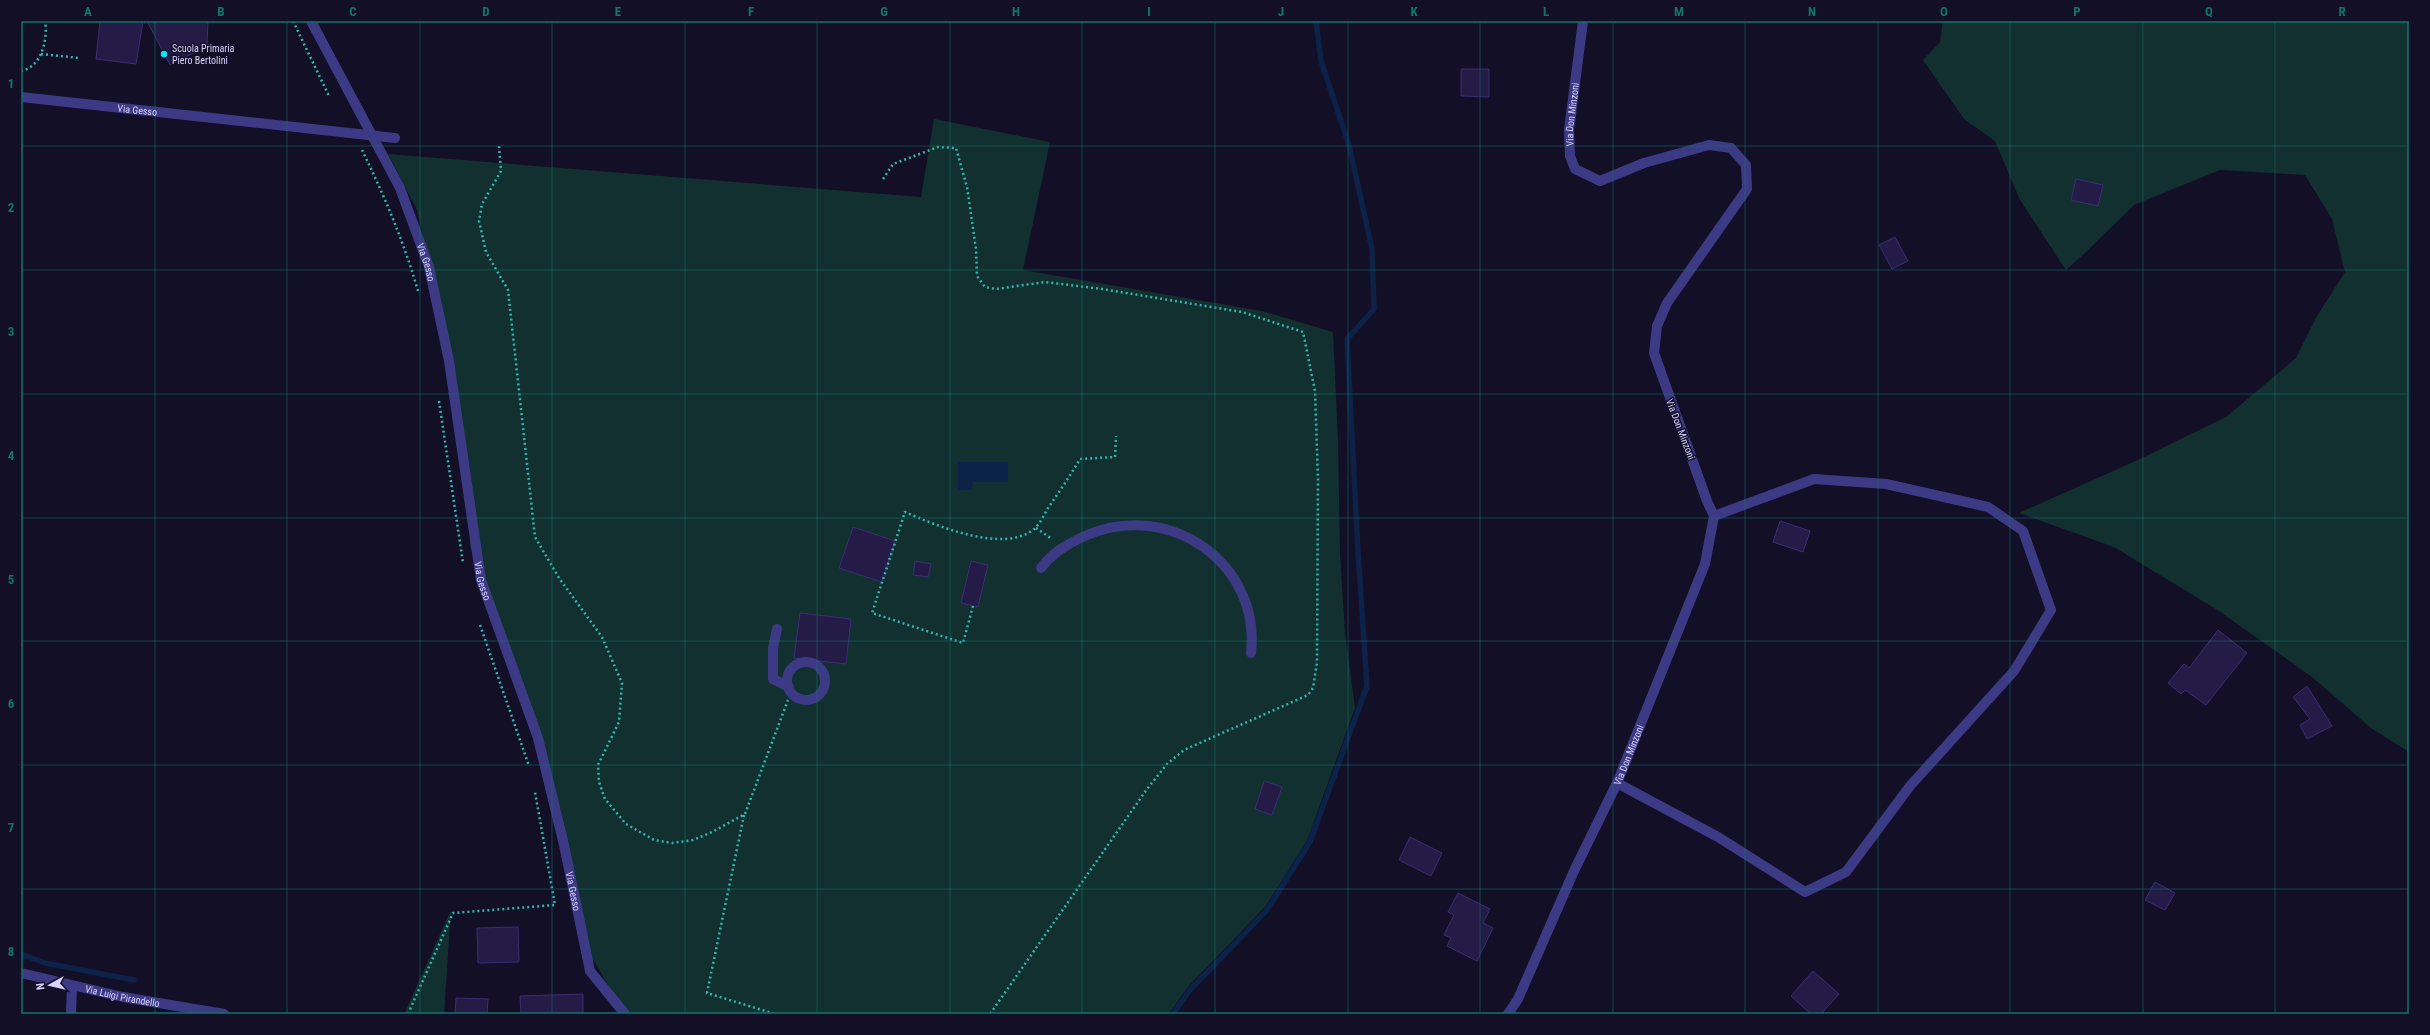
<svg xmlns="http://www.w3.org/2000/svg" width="2430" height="1035" viewBox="0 0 2430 1035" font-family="'Roboto Condensed',sans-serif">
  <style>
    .green { fill: #12302f }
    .water { fill: #0c2248 }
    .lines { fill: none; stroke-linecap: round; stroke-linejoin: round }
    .stream { stroke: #0c2248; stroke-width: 5.5 }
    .building { fill: #241b47; stroke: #3b2d73 }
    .path { stroke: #2fb8b0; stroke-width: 2.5; stroke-dasharray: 2 3; stroke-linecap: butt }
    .minor { stroke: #3d3a85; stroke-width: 10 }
    .grid { fill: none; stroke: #0f766e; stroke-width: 1; stroke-opacity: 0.55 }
    .poi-dot { fill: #00e5ff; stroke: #130f26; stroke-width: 1.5 }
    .labels { text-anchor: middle; stroke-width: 3; stroke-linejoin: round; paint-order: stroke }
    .poi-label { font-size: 10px; fill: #d9d4ff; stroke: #130f26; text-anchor: start }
    .street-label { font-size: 10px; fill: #d9d4ff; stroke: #130f26 }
    .neatline { fill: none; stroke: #0f766e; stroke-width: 1.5 }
    .grid-label { font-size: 13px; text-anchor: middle; font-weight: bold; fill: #0f766e }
  </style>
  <rect width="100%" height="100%" fill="#130f26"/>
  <path class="green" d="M1943,21H2409V752L2371,728L2312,677L2219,611L2114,547L2019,513L2140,459L2226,417L2296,358L2317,316L2345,272L2332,219L2305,175L2220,170L2134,205L2084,254L2066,270L2020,200L1995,141L1964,119L1923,60L1940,42Z
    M934,119L1050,142L1023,270L1262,311L1333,332L1338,440L1340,553L1345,633L1355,708L1307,841L1265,907L1187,988L1169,1014H625L591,956L547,777L470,546L466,452L441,320L417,210L388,154L921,197Z
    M451,910L444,1014H404Z"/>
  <path class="water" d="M958,462H1008V482H973L972,490H958Z"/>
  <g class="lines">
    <path class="stream" d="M21,954L45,963L134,980
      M1173,1014L1189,991L1267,910L1310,842L1367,686L1358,551L1347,339L1374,309L1372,249L1349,145L1321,61L1316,21"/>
  </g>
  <path class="building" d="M100,21H143L136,64L96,59Z
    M147,21H208L207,46L170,65Z
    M1461,69H1489V97L1461,96Z
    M2076,179L2103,185L2098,206L2071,200Z
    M1895,237L1908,261L1892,269L1879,245Z
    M1780,521L1810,531L1803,552L1773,542Z
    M853,527L895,541L882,582L839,568Z
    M915,561L931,564L928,577L913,575Z
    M971,561L988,565L978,607L961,603Z
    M800,613L851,619L846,664L794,658Z
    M2218,630L2247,653L2206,705L2185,690L2181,694L2168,683L2184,664L2189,668Z
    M2307,686L2332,726L2307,739L2300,725L2310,719L2293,697Z
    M1264,781L1282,787L1272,815L1255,809Z
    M1410,837L1442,853L1431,876L1399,860Z
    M2155,882L2175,893L2165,910L2145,900Z
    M1458,893L1490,909L1483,923L1493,928L1477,961L1447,946L1451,938L1444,935L1454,915L1448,912Z
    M518,927L519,962L478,963L477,928Z
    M1813,971L1839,994L1821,1014H1811L1791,996Z
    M583,994V1014H521L520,996Z
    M456,998L488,999L487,1014H455Z"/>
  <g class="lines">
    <path class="path" d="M293,21L329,96
      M41,54L79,58
      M21,71C42,67 48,39 45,21
      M499,146L501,171L482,204L479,221L486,252L508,290L535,537L559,578L602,637L622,683L619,722L598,765L599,782L605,799L626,824L654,840L672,843L693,840L712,832L745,814L788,700
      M362,150C384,195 404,242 418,291
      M883,179L893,164L938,147L956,148L967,187L976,249L977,276L985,287L996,289L1045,282L1102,289L1242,312L1303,332L1315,391L1318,479L1317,662L1313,688L1308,695L1184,750L1167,764L1147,789L990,1014
      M439,401L463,563
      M1036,528L1052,539
      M973,606L963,643L872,613L905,512C937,526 1004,554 1034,529C1040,524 1044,515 1048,508C1059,492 1070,476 1080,459L1115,457L1116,436
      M480,625L529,766
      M744,815L707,993L775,1014
      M408,1014L453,913L555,905L535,792"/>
    <g class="minor">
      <path id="s1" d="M311,21L400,188L429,267L449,361L481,580L538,738L564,845L590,971L625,1014"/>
      <path id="s2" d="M21,97L395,138"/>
      <path d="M1041,568C1053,552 1069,543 1087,535C1169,500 1261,563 1251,653"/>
      <path d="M777,629L773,648V679L789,687"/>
      <circle cx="806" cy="681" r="19"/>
      <path d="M1617,783L1718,837L1805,892L1846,872L1910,786L2014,671L2051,610L2023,531L1988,507L1886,484L1814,479L1714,516"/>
      <path id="s3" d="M21,973L123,997L224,1014"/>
      <path d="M71,1014L72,986"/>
      <path id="s4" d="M1508,1014L1518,999L1574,871L1617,783L1705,564L1714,516L1707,501L1654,353L1657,326L1667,303L1747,189L1746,165L1731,148L1709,145L1644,163L1600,181L1575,169L1570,156L1569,130L1583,21"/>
    </g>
  </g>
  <path class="grid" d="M155,21V1014M287,21V1014M420,21V1014M552,21V1014M685,21V1014M817,21V1014M950,21V1014M1082,21V1014M1215,21V1014M1348,21V1014M1480,21V1014M1613,21V1014M1745,21V1014M1878,21V1014M2010,21V1014M2143,21V1014M2275,21V1014M21,146H2409M21,270H2409M21,394H2409M21,518H2409M21,641H2409M21,765H2409M21,889H2409"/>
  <circle class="poi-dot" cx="164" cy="54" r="4"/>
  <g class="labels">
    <g class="poi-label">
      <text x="172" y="52">Scuola Primaria<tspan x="172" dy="12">Piero Bertolini</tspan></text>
    </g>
    <g class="street-label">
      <text dy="4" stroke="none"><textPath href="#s2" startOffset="117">Via Gesso</textPath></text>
      <text dy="4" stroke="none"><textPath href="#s4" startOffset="1173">Via Don Minzoni</textPath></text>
      <text dy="4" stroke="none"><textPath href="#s1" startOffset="268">Via Gesso</textPath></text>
      <text transform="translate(1681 429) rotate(69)" y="4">Via Don Minzoni</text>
      <text dy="4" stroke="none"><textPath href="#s1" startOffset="592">Via Gesso</textPath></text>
      <text dy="4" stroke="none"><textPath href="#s4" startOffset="286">Via Don Minzoni</textPath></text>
      <text dy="4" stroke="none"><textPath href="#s1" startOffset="916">Via Gesso</textPath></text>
      <text dy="4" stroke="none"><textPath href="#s3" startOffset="104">Via Luigi Pirandello</textPath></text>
    </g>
  </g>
  <rect width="2430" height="1035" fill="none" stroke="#130f26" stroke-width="44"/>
  <g transform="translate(50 985) rotate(262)" stroke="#130f26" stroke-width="3" paint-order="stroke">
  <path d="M0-3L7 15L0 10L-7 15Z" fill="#d9d4ff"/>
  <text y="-6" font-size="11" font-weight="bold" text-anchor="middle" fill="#d9d4ff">N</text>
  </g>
  <rect x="22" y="22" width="2386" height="991" class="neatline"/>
  <g class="grid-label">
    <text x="88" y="16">A</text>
    <text x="221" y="16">B</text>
    <text x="353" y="16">C</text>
    <text x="486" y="16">D</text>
    <text x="618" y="16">E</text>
    <text x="751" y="16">F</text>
    <text x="884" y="16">G</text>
    <text x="1016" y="16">H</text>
    <text x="1149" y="16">I</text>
    <text x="1281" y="16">J</text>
    <text x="1414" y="16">K</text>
    <text x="1546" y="16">L</text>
    <text x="1679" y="16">M</text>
    <text x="1812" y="16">N</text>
    <text x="1944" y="16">O</text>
    <text x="2077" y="16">P</text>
    <text x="2209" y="16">Q</text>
    <text x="2342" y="16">R</text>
    <text x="11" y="88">1</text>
    <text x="11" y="212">2</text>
    <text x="11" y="336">3</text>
    <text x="11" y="460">4</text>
    <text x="11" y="584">5</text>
    <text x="11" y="708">6</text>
    <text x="11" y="832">7</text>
    <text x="11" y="956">8</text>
  </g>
</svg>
